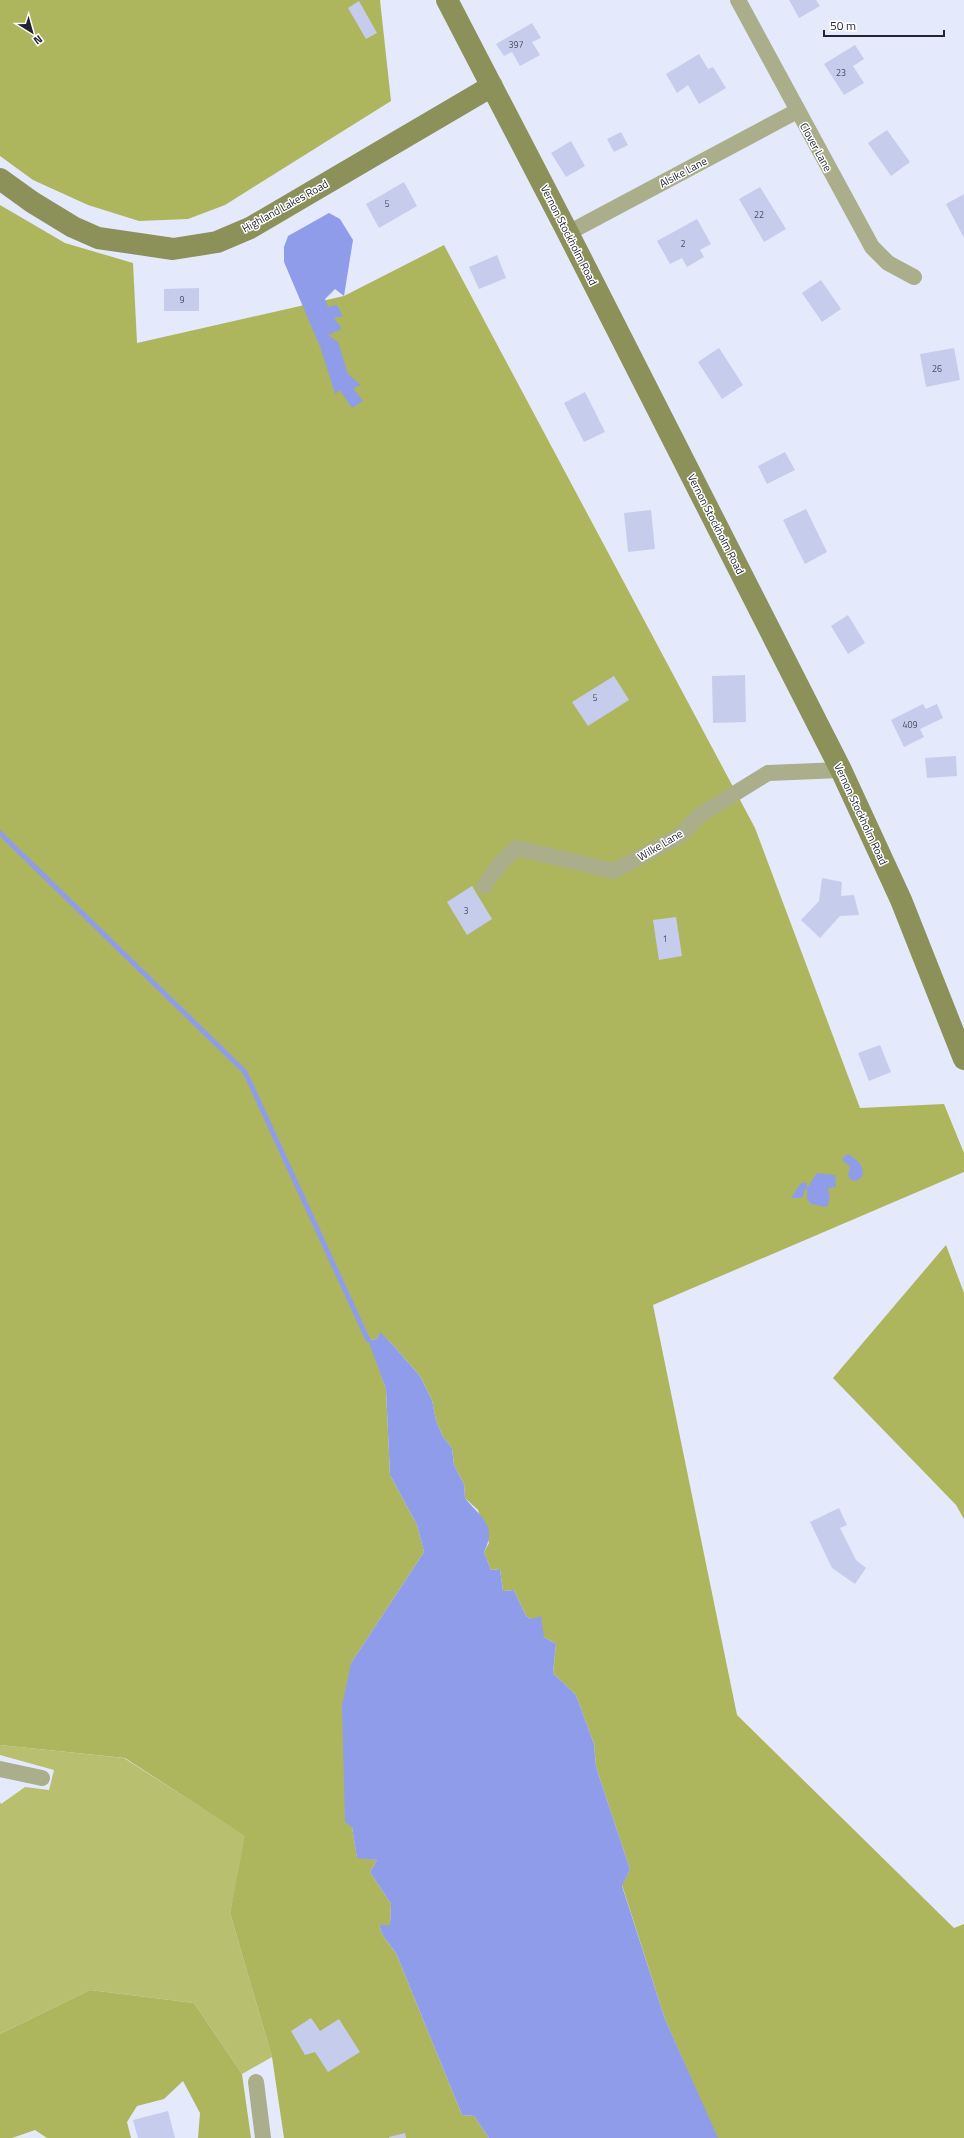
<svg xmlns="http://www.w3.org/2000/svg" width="964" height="2138" viewBox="0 0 964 2138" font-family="'Titillium Web',sans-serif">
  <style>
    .green { fill: #b8c06f }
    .forest { fill: #adb65d }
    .water { fill: #8f9ce9 }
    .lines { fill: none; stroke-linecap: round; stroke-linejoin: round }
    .stream { stroke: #8f9ce9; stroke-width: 5 }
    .building { fill: #c6cceb }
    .street { stroke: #aaae8a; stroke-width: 16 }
    .secondary { stroke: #8b9159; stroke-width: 22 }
    .labels { text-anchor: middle; stroke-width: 3; stroke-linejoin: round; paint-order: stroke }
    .number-label { font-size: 9px; fill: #4b4e5f }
    .street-label { font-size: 11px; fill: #222430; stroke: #fff }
  </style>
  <rect width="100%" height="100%" fill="#e5e9fc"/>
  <path class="green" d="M0,1745L124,1758L246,1836L230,1913L272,2057L242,2074L194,2003L90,1990L0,2034V1802L1,1804L25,1787L49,1790L54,1770L0,1755Z"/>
  <path class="forest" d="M0,0H380L391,101L225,205L188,219L139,221L88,205L33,180L0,156Z
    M0,205L65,243L133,263L137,343L344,296L444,245L755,828L860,1108L944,1104L964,1153V1172L653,1305L737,1715L954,1928L964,1924V2138H717L665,2019L622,1885L630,1869L596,1767L594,1744L576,1695L553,1673L556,1644L544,1637L531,1619L526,1616L514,1590L503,1591L500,1569L491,1570L484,1552L489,1543L478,1510L465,1498L464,1484L454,1465L452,1448L443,1437L436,1420L432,1400L420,1376L392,1344L380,1333L377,1339L369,1340L386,1389L390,1475L417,1525L424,1552L351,1663L352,1827L357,1857L377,1860L370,1872L391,1904L390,1925H379L383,1936L396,1953L462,2115L474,2116L489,2138H284L272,2057L230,1913L245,1836L125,1758L0,1745Z
    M946,1245L964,1293V1519L956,1505L833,1378Z
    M90,1990L194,2003L242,2074L251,2138H198L200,2113L183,2081L164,2099L137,2106L127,2122L131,2138H47L35,2130L12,2138H0V2034Z"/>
  <path class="water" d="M329,213L340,219L353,240L344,296L335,289L325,299L328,307L337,305L343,316L334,318L342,329L328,335L338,342L348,374L361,385L353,388L363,401L352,408L340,390L335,394L321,349L284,262V247L288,236Z
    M848,1154C857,1160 865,1165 862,1177L856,1181L851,1180L848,1176L850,1166L844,1162L842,1158Z
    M817,1173L835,1175L836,1187L828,1188L830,1198L827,1207L811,1204L807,1199V1189H805L802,1198H791L801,1183H806L807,1188Z
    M380,1332L392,1344L420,1376L432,1400L436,1420L443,1437L452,1448L454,1465L464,1484L465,1498C480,1517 498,1525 484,1552L491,1570L500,1569L503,1591L514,1590L526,1616L531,1619L541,1616L544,1637L556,1644L553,1673L576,1695L594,1744L596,1767L630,1869L622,1886L665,2019L718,2138H489L474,2116L462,2115L396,1953L383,1936L379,1925H390L391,1904L370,1872L377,1860L357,1858L352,1827L345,1822L342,1705L351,1663L424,1552L417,1525L390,1475L386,1389L368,1340L377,1339Z"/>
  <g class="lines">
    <path class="stream" d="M0,833L245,1072L368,1340"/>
  </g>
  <path class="building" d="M789,0H816L820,6L799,18Z
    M359,1L377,33L366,39L348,8Z
    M532,23L541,38L532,42L540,55L520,66L512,52L504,56L496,44Z
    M855,45L864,59L853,66L864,83L844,95L824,64Z
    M699,54L708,69L713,67L726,88L699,104L688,85L677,93L666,74Z
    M887,130L910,162L891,176L868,143Z
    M621,132L628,145L614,152L607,139Z
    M571,141L585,166L566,177L551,153Z
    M404,182L417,206L379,228L366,204Z
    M760,187L786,229L764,242L739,199Z
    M964,194V238L946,204Z
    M697,219L711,244L700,250L704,257L687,267L682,258L670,264L657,241Z
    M497,255L506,278L479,289L469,267Z
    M821,280L841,309L822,322L802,293Z
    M199,288V311H164V289Z
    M719,348L743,385L722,399L698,362Z
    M954,348L960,380L926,387L920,354Z
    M585,392L605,432L584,442L564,403Z
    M785,452L795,470L767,484L758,466Z
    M806,509L827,552L805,564L783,520Z
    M651,510L655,549L628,552L624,513Z
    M848,615L865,643L848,654L831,626Z
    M745,675L746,722L713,723L712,676Z
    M614,676L629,700L588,726L572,702Z
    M923,704L926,709L937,704L943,718L920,729L924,737L904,747L891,720Z
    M956,756L957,776L927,778L925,758Z
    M822,878L842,882L841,896L854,895L859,915L840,916L820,938L801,920L819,901Z
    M472,886L492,919L467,935L447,902Z
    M676,917L682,956L659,960L653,920Z
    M880,1045L891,1072L869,1081L858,1053Z
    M839,1508L847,1525L840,1528L856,1560L866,1568L855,1584L832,1568L810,1522Z
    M311,2018L320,2031L339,2019L360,2052L328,2072L315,2052L305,2055L291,2031Z
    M168,2111L175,2138H138L133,2120Z
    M405,2133L406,2138H389V2137Z"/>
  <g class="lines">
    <path class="street" d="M738,0L872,247L888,263L914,277
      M568,233L797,111
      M484,886L498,866L516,848L614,871L679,836L700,815L768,773L841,770
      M0,1769L42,1778
      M256,2082L263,2138"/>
    <path class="secondary" d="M447,0L568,233L841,770L901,900L964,1059
      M0,179L32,202L73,227L98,238L173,249L217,242L250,228L492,86"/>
  </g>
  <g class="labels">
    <g class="number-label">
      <text x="516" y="48">397</text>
      <text x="841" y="76">23</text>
      <text x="387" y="207">5</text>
      <text x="759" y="218">22</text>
      <text x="683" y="247">2</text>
      <text x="182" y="303">9</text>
      <text x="937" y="372">26</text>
      <text x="595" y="701">5</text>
      <text x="910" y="728">409</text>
      <text x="466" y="914">3</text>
      <text x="665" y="942">1</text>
    </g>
    <g class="street-label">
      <text transform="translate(816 147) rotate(61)" y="4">Clover Lane</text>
      <text transform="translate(683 172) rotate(-28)" y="4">Alsike Lane</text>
      <text transform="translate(285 206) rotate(-29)" y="4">Highland Lakes Road</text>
      <text transform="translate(569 235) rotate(63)" y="4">Vernon Stockholm Road</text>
      <text transform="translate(716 524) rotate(63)" y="4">Vernon Stockholm Road</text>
      <text transform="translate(861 814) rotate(65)" y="4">Vernon Stockholm Road</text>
      <text transform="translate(660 845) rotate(-31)" y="4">Wilke Lane</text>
    </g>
  </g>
  <g transform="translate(32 32) rotate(143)" stroke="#ffffff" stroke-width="3" paint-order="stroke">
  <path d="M0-3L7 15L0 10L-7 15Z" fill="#222430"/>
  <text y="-6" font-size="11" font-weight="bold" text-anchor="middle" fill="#222430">N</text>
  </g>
  <path d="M824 30v6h120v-6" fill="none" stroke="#222430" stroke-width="2"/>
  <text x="830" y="30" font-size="12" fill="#222430" stroke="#ffffff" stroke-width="3" paint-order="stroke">50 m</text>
</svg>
